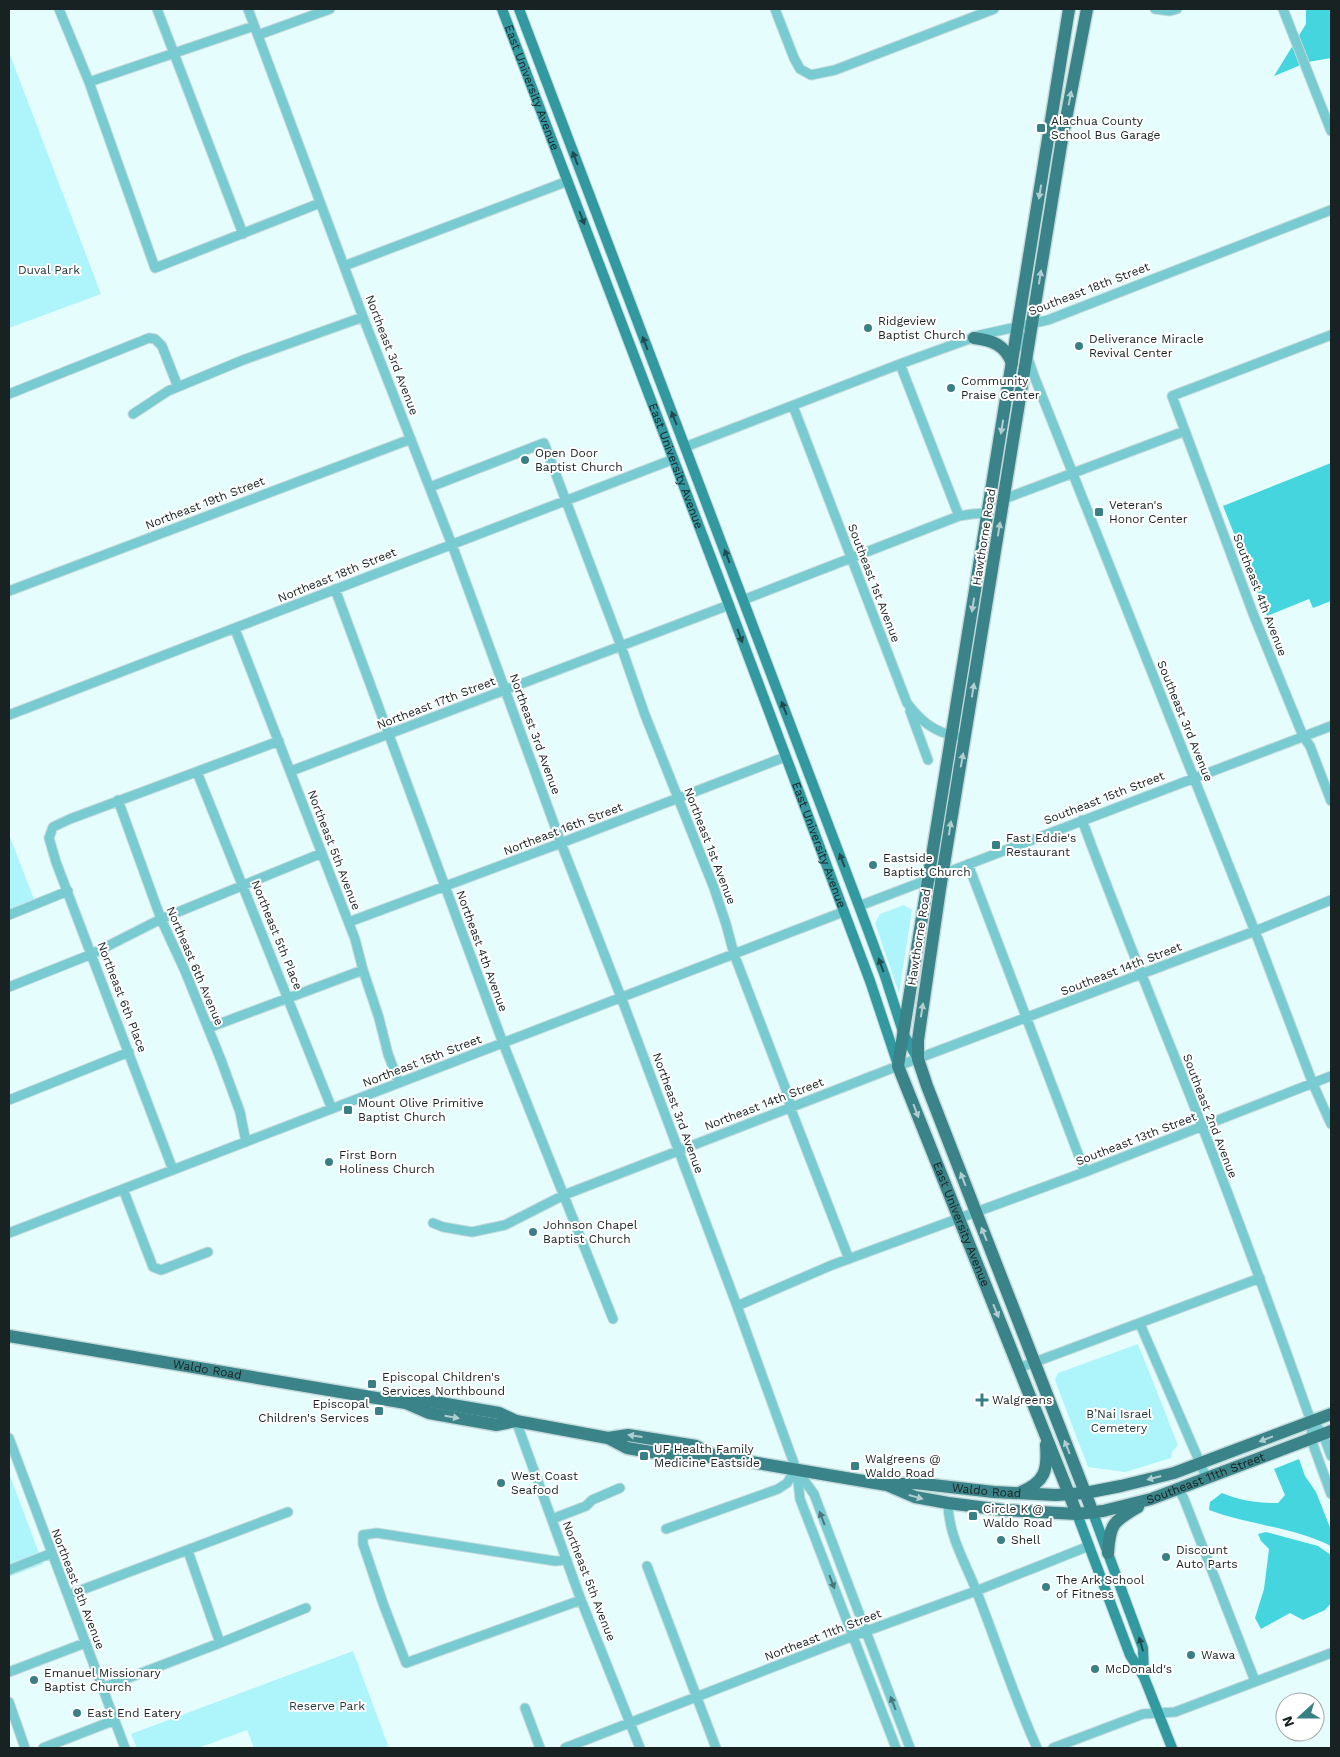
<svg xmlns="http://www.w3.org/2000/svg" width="1340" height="1757" viewBox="0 0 1340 1757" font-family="'Work Sans',sans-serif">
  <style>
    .green { fill: #adf5fa }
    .forest { fill: #44d5df }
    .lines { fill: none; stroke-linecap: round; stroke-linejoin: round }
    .minor-casing { stroke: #c5dadb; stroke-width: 11 }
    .major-casing { stroke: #c5dadb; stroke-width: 12 }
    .highway-casing { stroke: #c5dadb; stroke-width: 15 }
    .minor { stroke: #78cbd1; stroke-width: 9 }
    .major { stroke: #3299a0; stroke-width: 10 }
    .highway { stroke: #3a8388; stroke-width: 12 }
    .oneway { fill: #b0cdcf }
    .oneway2 { fill: #214c4f }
    .oneway3 { fill: #48767a }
    .poi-dot { fill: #388086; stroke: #fff; stroke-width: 2 }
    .labels { text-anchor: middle; stroke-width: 4; stroke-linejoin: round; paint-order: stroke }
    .street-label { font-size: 12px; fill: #182223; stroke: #fff }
    .poi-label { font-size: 12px; fill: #182223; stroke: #fff; text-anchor: start }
    .park-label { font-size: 12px; fill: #223a3c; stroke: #fff }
  </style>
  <rect width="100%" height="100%" fill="#e6fdfe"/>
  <path class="green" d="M9,52L101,294L9,328Z
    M10,837L35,902L9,912V838Z
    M904,905L912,910L899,993L875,923L880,914Z
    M1138,1344L1178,1445L1172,1452L1171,1458L1125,1472L1088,1467L1055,1380L1058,1373Z
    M9,1473L43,1564L9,1577Z
    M353,1651L389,1748H254L247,1730L198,1748H137L131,1734Z"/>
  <path class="forest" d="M1306,9H1331V58L1308,62L1274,76L1306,24Z
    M1331,463V601L1313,608L1309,599L1267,616L1223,506Z
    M1299,1459L1305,1476L1316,1492L1331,1530V1546C1293,1527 1249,1525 1209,1510L1210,1502L1222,1493C1241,1501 1258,1503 1278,1503L1285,1495L1274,1469Z
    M1266,1532L1318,1546L1331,1555V1603L1325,1610L1303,1620L1290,1613L1261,1629L1255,1618L1264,1589L1269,1549L1261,1541L1258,1534Z"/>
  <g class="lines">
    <defs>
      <path id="minor" d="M59,9L89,82L155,268L320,203
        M157,9L243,234
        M248,9L363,317L454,550L561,843L621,997L737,1306L788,1447L796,1469L814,1494L910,1748
        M775,9L794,58L800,69L811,75L835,70L994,9
        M1155,9L1170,11L1177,9
        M1283,9L1331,131
        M258,35L330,9
        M89,82L254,26
        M344,266L568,181
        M1018,329L1034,376L1258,939L1313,1084L1331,1124
        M1331,335L1172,396L1254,616L1303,736L1310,746L1331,801
        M900,364L959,516
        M9,394L149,338L155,339L162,346L178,387
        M793,406L907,703C920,720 933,732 956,736
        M133,414L168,391L243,360L363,317
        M685,447L900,364L980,335L1048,320L1331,210
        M430,487L544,443L621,646L645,715L714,888L726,924L734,954L788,1095L790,1107L849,1259
        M1004,499L1185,431
        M335,589L503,1043L613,1319
        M9,591L411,439
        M743,600L959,516L972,514L988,513
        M235,629L355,939L363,970L379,1018L388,1054L399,1083
        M910,711L928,760
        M9,715L674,459
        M291,771L729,605
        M197,772L332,1109
        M118,800L161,919L185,971L221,1060L240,1112L246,1142
        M1082,820C1120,923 1162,1024 1202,1126C1239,1221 1274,1317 1308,1413L1312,1421L1323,1434L1331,1456
        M968,864L1085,1172
        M859,906L1331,726
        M9,915L68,891
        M349,922L561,843L785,757
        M9,987L92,954L161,919L322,853
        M208,1028L363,970
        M9,1100L129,1052
        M173,1170L56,862L49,838L53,827L70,819L279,741
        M123,1189L153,1267L161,1270L208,1252
        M433,1223L443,1227L472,1232L505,1225L564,1195L898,1066L1255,931L1331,900
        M9,1233L843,912
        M737,1306L832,1265L1085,1172L1331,1076
        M1140,1324L1207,1479
        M1019,1368L1260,1278
        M516,1421L581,1600L640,1748
        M1312,1421L1311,1439L1331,1494
        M9,1438L125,1748
        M797,1472L800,1499L896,1748
        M1179,1490L1184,1499L1255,1681
        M948,1503C948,1534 965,1562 976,1590C997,1643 1014,1697 1037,1748
        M552,1519L586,1506L592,1500L620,1488
        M666,1529L778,1489L787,1483L796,1469
        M188,1551L220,1643
        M567,1560L555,1561L377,1533L363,1535V1544L384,1606L406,1663L581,1600
        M647,1566L716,1748
        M9,1570L52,1553
        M68,1595L288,1512
        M9,1672L85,1643
        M102,1688L220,1643L306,1608
        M9,1702L25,1748
        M525,1708L540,1748
        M43,1748L115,1720
        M565,1748L853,1636L976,1591L1089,1546
        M1053,1748L1143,1714L1175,1712L1331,1653"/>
      <g id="major">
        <path id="s1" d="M502,9L729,605L870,981L898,1065"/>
        <path d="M519,9L859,906L885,976L904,1035L918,1059"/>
        <path d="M1093,1513L1143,1648L1144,1676"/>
        <path d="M1077,1514L1130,1655L1144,1677L1172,1748"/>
      </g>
      <g id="highway">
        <path id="s2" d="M1069,9L898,1066L1077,1514"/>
        <path d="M1087,9L1061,145L940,889L918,1040V1059L927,1086L1093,1513"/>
        <path d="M974,338C992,340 1005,345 1012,363"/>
        <path id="s3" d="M9,1336L406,1403L429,1413L497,1425L516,1421"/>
        <path id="s4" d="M406,1403L429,1401L499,1413L516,1421L608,1438L627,1448L692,1459L716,1456L887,1485L915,1497L948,1503L1003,1510L1077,1514L1103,1511L1151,1499L1331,1431"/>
        <path d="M608,1438L628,1435L696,1446L715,1456"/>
        <path id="s5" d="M889,1485L915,1483L994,1492L1056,1495L1085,1493L1121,1486L1174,1473L1331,1414"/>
        <path d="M1021,1492C1045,1482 1048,1470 1046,1445"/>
        <path d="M1108,1553C1110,1523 1113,1522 1138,1507"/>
      </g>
    </defs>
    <use href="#minor" class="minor-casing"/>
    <use href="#major" class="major-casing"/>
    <use href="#highway" class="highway-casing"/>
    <use href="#minor" class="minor"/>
    <use href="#major" class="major"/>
    <use href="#highway" class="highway"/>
  </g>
  <defs><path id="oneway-solid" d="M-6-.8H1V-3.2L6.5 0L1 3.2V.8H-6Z" transform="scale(1.25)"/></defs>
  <g class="oneway">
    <use href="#oneway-solid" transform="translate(1070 98) rotate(-79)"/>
    <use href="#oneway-solid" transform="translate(1040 192) rotate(99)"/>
    <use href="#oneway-solid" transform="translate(1040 277) rotate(-81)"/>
    <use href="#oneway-solid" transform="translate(1002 427) rotate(99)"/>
    <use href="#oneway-solid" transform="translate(999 529) rotate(-81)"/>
    <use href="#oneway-solid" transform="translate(973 605) rotate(99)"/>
    <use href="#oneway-solid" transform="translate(973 690) rotate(-81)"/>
    <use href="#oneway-solid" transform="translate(962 760) rotate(-80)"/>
    <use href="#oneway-solid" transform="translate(950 828) rotate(-81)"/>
    <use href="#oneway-solid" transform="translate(922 1010) rotate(-81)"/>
    <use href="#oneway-solid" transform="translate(916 1111) rotate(69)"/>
    <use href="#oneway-solid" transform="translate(963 1179) rotate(-111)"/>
    <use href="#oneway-solid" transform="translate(984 1234) rotate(-112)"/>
    <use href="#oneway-solid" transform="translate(996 1311) rotate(68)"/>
    <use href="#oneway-solid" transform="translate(452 1417) rotate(10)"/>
    <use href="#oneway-solid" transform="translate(635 1436) rotate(-172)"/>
    <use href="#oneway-solid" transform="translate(1266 1439) rotate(159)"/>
    <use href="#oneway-solid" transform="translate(1067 1447) rotate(-111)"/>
    <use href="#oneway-solid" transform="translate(1154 1478) rotate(165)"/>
    <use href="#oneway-solid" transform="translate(916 1497) rotate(16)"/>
  </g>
  <g class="oneway2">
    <use href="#oneway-solid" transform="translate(575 158) rotate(-111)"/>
    <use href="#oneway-solid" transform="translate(582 218) rotate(69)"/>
    <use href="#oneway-solid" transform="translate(645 343) rotate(-111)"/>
    <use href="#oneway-solid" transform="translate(674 418) rotate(-111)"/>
    <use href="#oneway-solid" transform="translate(727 556) rotate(-111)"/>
    <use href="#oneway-solid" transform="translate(740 636) rotate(70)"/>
    <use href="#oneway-solid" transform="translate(784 708) rotate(-111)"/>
    <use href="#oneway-solid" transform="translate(842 860) rotate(-111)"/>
    <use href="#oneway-solid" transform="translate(881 965) rotate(-110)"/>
    <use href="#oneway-solid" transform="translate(1141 1644) rotate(-106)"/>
  </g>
  <g class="oneway3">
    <use href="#oneway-solid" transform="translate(822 1518) rotate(-111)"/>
    <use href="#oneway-solid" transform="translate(832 1582) rotate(69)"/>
    <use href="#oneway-solid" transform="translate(893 1703) rotate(-111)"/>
  </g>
  <g class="poi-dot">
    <rect x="1036" y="123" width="10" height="10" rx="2.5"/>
    <circle cx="868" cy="328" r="5"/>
    <circle cx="1079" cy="346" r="5"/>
    <circle cx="951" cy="388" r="5"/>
    <circle cx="525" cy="460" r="5"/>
    <rect x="1094" y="507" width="10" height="10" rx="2.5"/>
    <rect x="991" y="840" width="10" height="10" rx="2.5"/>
    <circle cx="873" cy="865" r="5"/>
    <rect x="343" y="1105" width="10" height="10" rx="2.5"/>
    <circle cx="329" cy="1162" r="5"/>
    <circle cx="533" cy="1232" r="5"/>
    <rect x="367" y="1379" width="10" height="10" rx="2.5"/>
    <path d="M979.5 1392.5h5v5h5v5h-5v5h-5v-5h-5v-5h5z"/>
    <rect x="374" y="1406" width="10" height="10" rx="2.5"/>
    <rect x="639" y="1451" width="10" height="10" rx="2.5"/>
    <rect x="850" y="1461" width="10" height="10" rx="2.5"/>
    <circle cx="501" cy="1483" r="5"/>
    <rect x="968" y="1511" width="10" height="10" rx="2.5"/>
    <circle cx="1001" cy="1540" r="5"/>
    <circle cx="1166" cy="1557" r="5"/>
    <circle cx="1046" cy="1587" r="5"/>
    <circle cx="1191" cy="1655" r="5"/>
    <circle cx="1095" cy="1669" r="5"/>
    <circle cx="34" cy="1680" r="5"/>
    <circle cx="77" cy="1713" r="5"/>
  </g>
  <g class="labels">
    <g class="street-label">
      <text dy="4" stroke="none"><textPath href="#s1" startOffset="84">East University Avenue</textPath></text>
      <text transform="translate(1089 289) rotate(-21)" y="4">Southeast 18th Street</text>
      <text transform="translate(392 355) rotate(69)" y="4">Northeast 3rd Avenue</text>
      <text dy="4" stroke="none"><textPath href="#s1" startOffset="489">East University Avenue</textPath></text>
      <text transform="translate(205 503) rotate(-21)" y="4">Northeast 19th Street</text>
      <text transform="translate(984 537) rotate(-81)" y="4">Hawthorne Road</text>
      <text transform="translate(337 575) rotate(-22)" y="4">Northeast 18th Street</text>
      <text transform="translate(874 583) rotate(69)" y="4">Southeast 1st Avenue</text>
      <text transform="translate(1260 595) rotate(69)" y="4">Southeast 4th Avenue</text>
      <text transform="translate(436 703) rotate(-21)" y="4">Northeast 17th Street</text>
      <text transform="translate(1185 721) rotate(68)" y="4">Southeast 3rd Avenue</text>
      <text transform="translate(535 734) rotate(70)" y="4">Northeast 3rd Avenue</text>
      <text transform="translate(1104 798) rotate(-21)" y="4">Southeast 15th Street</text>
      <text transform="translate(563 829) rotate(-21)" y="4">Northeast 16th Street</text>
      <text dy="4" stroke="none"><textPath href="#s1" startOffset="894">East University Avenue</textPath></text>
      <text transform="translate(710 846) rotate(69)" y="4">Northeast 1st Avenue</text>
      <text transform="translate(334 850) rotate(69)" y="4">Northeast 5th Avenue</text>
      <text transform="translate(277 935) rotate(68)" y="4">Northeast 5th Place</text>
      <text transform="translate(919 937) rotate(-81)" y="4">Hawthorne Road</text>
      <text transform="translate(482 951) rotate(70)" y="4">Northeast 4th Avenue</text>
      <text transform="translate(195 966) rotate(67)" y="4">Northeast 6th Avenue</text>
      <text transform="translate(1121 969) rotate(-21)" y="4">Southeast 14th Street</text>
      <text transform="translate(122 997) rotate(69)" y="4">Northeast 6th Place</text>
      <text transform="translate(422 1061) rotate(-21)" y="4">Northeast 15th Street</text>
      <text transform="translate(764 1104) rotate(-21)" y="4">Northeast 14th Street</text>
      <text transform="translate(678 1113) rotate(70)" y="4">Northeast 3rd Avenue</text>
      <text transform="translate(1210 1116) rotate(69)" y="4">Southeast 2nd Avenue</text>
      <text transform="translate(1136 1139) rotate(-21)" y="4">Southeast 13th Street</text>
      <text dy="4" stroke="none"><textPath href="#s2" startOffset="1241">East University Avenue</textPath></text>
      <text dy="4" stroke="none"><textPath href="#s3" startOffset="201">Waldo Road</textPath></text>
      <text dy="4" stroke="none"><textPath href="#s4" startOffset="819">Southeast 11th Street</textPath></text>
      <text dy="4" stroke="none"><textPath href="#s5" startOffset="98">Waldo Road</textPath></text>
      <text transform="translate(589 1581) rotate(69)" y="4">Northeast 5th Avenue</text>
      <text transform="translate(78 1589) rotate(69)" y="4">Northeast 8th Avenue</text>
      <text transform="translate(823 1635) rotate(-21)" y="4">Northeast 11th Street</text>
    </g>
    <g class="poi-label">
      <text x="1051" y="125">Alachua County<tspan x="1051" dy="14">School Bus Garage</tspan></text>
      <text x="878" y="325">Ridgeview<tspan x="878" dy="14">Baptist Church</tspan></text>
      <text x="1089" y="343">Deliverance Miracle<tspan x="1089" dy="14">Revival Center</tspan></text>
      <text x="961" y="385">Community<tspan x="961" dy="14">Praise Center</tspan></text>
      <text x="535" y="457">Open Door<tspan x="535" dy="14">Baptist Church</tspan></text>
      <text x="1109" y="509">Veteran's<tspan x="1109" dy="14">Honor Center</tspan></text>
      <text x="1006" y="842">Fast Eddie's<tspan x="1006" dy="14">Restaurant</tspan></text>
      <text x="883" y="862">Eastside<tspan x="883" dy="14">Baptist Church</tspan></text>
      <text x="358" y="1107">Mount Olive Primitive<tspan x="358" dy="14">Baptist Church</tspan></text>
      <text x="339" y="1159">First Born<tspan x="339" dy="14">Holiness Church</tspan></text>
      <text x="543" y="1229">Johnson Chapel<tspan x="543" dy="14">Baptist Church</tspan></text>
      <text x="382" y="1381">Episcopal Children's<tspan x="382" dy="14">Services Northbound</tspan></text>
      <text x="992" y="1404">Walgreens</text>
      <text x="369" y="1408" text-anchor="end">Episcopal<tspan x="369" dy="14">Children's Services</tspan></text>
      <text x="654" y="1453">UF Health Family<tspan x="654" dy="14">Medicine Eastside</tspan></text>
      <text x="865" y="1463">Walgreens @<tspan x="865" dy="14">Waldo Road</tspan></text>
      <text x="511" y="1480">West Coast<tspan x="511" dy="14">Seafood</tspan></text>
      <text x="983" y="1513">Circle K @<tspan x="983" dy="14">Waldo Road</tspan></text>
      <text x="1011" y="1544">Shell</text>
      <text x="1176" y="1554">Discount<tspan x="1176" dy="14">Auto Parts</tspan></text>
      <text x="1056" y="1584">The Ark School<tspan x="1056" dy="14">of Fitness</tspan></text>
      <text x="1201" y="1659">Wawa</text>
      <text x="1105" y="1673">McDonald's</text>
      <text x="44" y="1677">Emanuel Missionary<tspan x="44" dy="14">Baptist Church</tspan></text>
      <text x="87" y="1717">East End Eatery</text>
    </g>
    <g class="park-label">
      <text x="49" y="274">Duval Park</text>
      <text x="1119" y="1418">B’Nai Israel<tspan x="1119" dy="14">Cemetery</tspan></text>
      <text x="327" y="1710">Reserve Park</text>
    </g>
  </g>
  <rect width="1340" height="1757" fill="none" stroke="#182223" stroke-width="20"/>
  <g transform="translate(1300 1717) rotate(249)"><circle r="24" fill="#ffffff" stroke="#a3a7a7"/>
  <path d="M0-4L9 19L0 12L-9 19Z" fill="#388086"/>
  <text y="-8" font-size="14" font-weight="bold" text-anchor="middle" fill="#182223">N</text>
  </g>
</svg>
